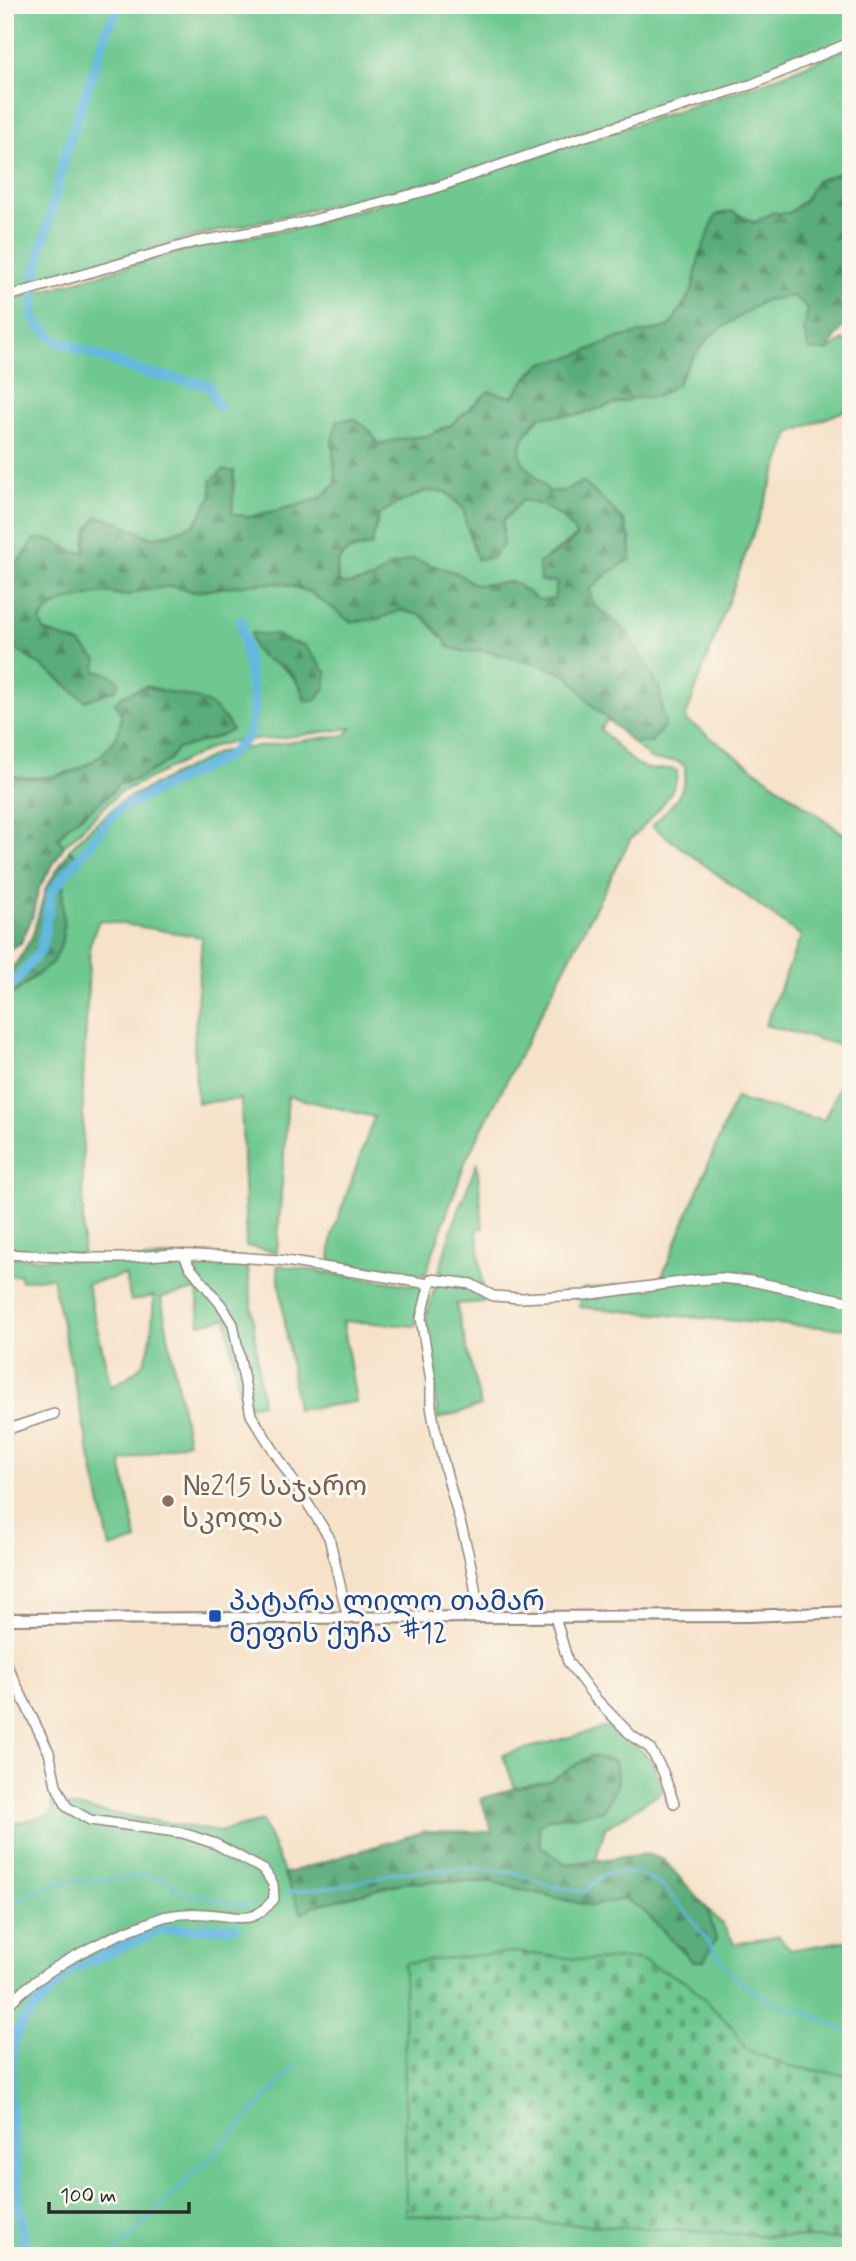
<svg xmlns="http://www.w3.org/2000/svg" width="856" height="2261" viewBox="0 0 856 2261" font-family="Mynerve,'Noto Sans Georgian',sans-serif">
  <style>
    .grass { fill: #6ec890; stroke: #4c7a5e; stroke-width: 2; fill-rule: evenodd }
    .forest { fill: url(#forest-firs); stroke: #426c52; stroke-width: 2; fill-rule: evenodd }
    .cemetery { fill: url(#cemetery-stones); stroke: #4c7a5e; stroke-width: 2 }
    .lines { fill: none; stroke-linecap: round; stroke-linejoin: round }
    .stream { stroke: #64b8e0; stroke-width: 2.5 }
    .canal { stroke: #64b8e0; stroke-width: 10 }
    .minor-casing { stroke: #90867a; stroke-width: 12 }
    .tertiary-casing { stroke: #90867a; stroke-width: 14 }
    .minor { stroke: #fff; stroke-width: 9 }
    .tertiary { stroke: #fff; stroke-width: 10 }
    .education-dot { fill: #8d6e63; stroke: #fbf7ec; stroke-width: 2.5 }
    .transit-dot { fill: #1a4fb4; stroke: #fbf7ec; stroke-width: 2.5 }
    .labels { text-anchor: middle; stroke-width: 6; stroke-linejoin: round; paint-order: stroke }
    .education-label { font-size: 28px; fill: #785e54; stroke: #fbf7ec; text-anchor: start }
    .transit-label { font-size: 28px; fill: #164399; stroke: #fbf7ec; text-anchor: start }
  </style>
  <defs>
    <pattern id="forest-firs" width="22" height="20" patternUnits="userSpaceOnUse" patternTransform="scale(1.75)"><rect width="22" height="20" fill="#5aac7a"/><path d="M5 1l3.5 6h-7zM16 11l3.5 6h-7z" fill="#4b8c64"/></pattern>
    <pattern id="cemetery-stones" width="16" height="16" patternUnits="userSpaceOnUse" patternTransform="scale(1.75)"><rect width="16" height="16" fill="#6ec890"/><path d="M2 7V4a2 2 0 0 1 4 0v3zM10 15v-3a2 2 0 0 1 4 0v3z" fill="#5ba376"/></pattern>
  </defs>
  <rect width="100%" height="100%" fill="#fbf7ec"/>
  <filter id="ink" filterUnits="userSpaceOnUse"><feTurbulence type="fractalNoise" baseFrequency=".0143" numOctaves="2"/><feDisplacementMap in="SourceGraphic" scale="14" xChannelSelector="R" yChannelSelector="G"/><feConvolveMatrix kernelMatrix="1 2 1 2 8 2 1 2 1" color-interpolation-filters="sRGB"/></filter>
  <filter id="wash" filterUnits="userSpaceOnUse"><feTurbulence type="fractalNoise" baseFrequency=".00686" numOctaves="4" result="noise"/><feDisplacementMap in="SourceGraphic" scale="28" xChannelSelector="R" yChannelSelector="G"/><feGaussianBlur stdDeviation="1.57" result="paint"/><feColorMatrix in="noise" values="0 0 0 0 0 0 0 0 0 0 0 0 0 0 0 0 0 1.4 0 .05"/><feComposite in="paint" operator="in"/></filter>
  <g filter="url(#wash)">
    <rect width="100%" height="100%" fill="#f6e2c9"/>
    <path class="grass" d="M5,5H851V39L752,79L433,182L184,239L5,292Z
      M851,47V169L816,181L805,200L789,213H772L754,223L732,211L700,254L692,291L669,327L618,338L572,357L543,363L527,377L513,397L473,405L451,425L426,436L405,438L379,444L369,430L332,440L336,483L322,497L303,504L249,517L232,514L234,471L212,495L195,525L172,533L151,538L136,531L87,532L85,552L74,553L52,540H34L23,557L5,571V303L22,297L200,246L305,226L569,146L765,82Z
      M792,296L808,309L804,331L827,351L844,340L851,347V408L790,433L685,719L851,839V1048L765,1025L801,936L652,826C669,808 688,793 685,766L676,761L652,760L633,743L651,742L659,688L643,662L593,605L589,590L607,574L631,559V539L623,519L563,491L550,492C518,459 507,455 540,416L578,415L634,398L658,396L677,384L688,364L711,335L765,300Z
      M426,491L446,492L464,509L466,524L478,559L503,521L522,500C543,503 568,517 577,536L539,563L558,582L554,600H538L514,582L476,585L455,572L389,567L373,579L344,585L339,582C332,554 346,550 371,546L379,515L396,504Z
      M281,583L310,592L321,601L378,619L401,610L423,616L444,639L466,652L481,650L538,664L567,675L580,689L588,701L608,720L600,729C614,742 630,765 649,769C659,771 668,766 677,771C679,794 645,823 630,840L466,1160L425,1275L330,1262L332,1236L374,1117L288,1096L277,1252L246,1246L241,1099L197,1103L194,1045L202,937L99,920L90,944L83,1083V1254L5,1250V998C15,993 24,986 32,979C39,973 48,968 53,961C71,937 59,906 64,880C66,870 72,863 77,855L69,850L84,834L120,802L219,752L345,735L352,728L272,739L239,740L214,746L119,793L64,846L58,838L70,824L106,798L118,785L137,779L167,762L177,749L217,737L232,730L225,718L175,694L146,686L124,695C123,707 122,721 118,732C105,771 40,785 5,774V645L13,647L57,677L85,701L117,688L118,681L96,672L44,631L40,621L50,608L66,601L106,592L125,596L140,591L171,586L194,592L249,584ZM276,635L290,642L304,646L305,701C301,684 293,676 280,665Z
      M851,1061V1329L757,1323L580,1307L582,1289L660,1281L736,1097L745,1102L824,1120Z
      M477,1162L483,1228L477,1229L484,1302L456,1304L481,1406L438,1419L426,1317L450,1234Z
      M173,1256L247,1260L262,1403L242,1407L226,1318L200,1324L197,1290L161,1297L188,1442L121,1462L137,1540L110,1548L52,1277L21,1281L20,1275L5,1276V1257L113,1262ZM125,1275L131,1301L154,1296C152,1313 153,1349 143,1363C136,1374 121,1380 111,1387L87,1284Z
      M277,1265L424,1287L416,1315V1326L343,1321L356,1402L297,1410Z
      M614,1725L651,1760L663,1791L605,1828L595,1862L566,1864L540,1846L539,1826L549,1818L580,1815L591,1756L549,1781L515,1788L503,1755Z
      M52,1803L219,1832L262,1821L302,1914L314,1906L402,1883L448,1881L491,1882L591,1906L625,1899L643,1910L692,1961L716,1939L707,1908L722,1924L735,1944L779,1936L789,1950L851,1940V2076L788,2066L747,2050L730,2025L639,1959L586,1960L407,2215L851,2240V2256H5V1826L53,1814Z"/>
    <path class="forest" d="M851,169V314L827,351L809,350L804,331L808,308L792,296L765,300L711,335L688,364L677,384L658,396L634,398L578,415L540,416C507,455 518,459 550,492L563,491L583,482C611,508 631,517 631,559L607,574L589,590L594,605L627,632L659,687L665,725L651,742L633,743L588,701L580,689L567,675L538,664L481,650L466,652L448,647L444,639L423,616L401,610L378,619L351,622L310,592L281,583L249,584L194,592L171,586L140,591L125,596L106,592L66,601L50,608L40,621L44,631L81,644L97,660L96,672H106L119,681L117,689L85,701L57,677L13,647L5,645V571L23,557L34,539L52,540L74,552H85L87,531L97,517L114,520L150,538L172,533L195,524L212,495L211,481L223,470L234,471L232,514L249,517L303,504L322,497L336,483L332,440L338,420L355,419L369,430L379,444L405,438L427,436L451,425L489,391L513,397L527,377L543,363L572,357L618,338L669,327L692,291L700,254L716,215L732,211L754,223L772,213H789L805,200L816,181ZM426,491L446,492L464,509L466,524L477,559L492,558L503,545V521L522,500C543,503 569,517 577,537L556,553L539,563L540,581L557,582L554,599L538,600L514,582L476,585L455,572L412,559L389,567L373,579L344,585L339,583C334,566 337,562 348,549L371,546L379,515L396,504Z
      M251,633L276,635L290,642L304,645L327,673L325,687L317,700L305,701C301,686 294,671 279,665C269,661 261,659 255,650C252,645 252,638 251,633Z
      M146,686C186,700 206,688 232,730L217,737L177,749L167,762L137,779L118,785L106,798L70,824L58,838L64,846L39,888L32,918L21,943L5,951V774C20,778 40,780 55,777C82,772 121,749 121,717C121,712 117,707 115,702L124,695Z
      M69,851L77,855C72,863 66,870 64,879C59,906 71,937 53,961C48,968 39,973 32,978C23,986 16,993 5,998V977L19,959L32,937L46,888Z
      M591,1756L615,1761L618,1783L604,1810L580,1815L549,1818L539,1826L540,1846L566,1864L647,1854L663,1859L707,1908L716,1939L704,1961H692L643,1910L625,1899L591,1906L491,1882L448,1881L402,1883L314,1906L302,1914L284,1874L426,1831L492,1832L481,1799L515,1788L549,1781Z"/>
    <path class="cemetery" d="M513,1952L586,1960L639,1959L687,1982L730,2025L747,2050L788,2066L851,2076V2240L406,2215L404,1963Z"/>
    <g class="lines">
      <path class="stream" d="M286,1893L347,1885L394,1873L471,1868L517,1873L550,1886L583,1892L607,1873H637L664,1887L691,1918L731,1974L763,1998L809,2014L851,2033
        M5,1914L19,1902L33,1893L56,1884L145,1876L159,1877L183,1892L240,1905L255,1904
        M111,2256L197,2171L296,2066"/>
      <path class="canal" d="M120,5L107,30L68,145L37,268L33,318L56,341L146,373L208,385L219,407
        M5,993L41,950L52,891L118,809L228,756L248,737L254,705L241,620
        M25,2256L9,2097L14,2039L23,2021L70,1970L160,1930L236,1927"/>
    </g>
  </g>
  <g filter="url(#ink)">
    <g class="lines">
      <defs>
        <path id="minor" d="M5,297L195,242L297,224L429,190L573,140L753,84L851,42
          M5,1254L82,1258H124L172,1254L237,1257L279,1260L430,1284
          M184,1255L189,1266L222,1306L233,1324L251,1415L329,1537L348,1619
          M5,1430L54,1414
          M478,1617C474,1545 442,1477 431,1406V1381L421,1318L431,1279L471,1284L493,1296L520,1298L585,1295L696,1280L720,1278L751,1281L851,1302
          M555,1617L568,1662L595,1698L632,1736L650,1748L663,1772L674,1803
          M5,1662L49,1752L56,1785L67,1807L90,1820L183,1833L216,1844L264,1870L273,1884L274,1899C254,1923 245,1918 217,1915C202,1913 183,1913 168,1916C161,1917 154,1921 148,1923C102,1939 38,1972 5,2008"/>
        <path id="tertiary" d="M5,1619L749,1616L851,1612"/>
      </defs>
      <use href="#minor" class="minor-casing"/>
      <use href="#tertiary" class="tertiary-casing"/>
      <use href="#minor" class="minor"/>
      <use href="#tertiary" class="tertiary"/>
    </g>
  </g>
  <circle class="education-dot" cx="168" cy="1501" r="7"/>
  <rect class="transit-dot" x="208" y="1609" width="14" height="14" rx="3.5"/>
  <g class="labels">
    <g class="education-label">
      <text x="182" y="1495">№215 საჯარო<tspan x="182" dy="32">სკოლა</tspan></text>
    </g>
    <g class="transit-label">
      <text x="229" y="1610">პატარა ლილო თამარ<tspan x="229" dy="32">მეფის ქუჩა #12</tspan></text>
    </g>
  </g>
  <rect width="856" height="2261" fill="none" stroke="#fbf7ec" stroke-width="28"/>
  <path d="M49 2202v10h140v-10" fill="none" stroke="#2b2b2b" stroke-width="3.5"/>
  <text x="60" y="2202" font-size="21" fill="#2b2b2b" stroke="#fbf7ec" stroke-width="5" paint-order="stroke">100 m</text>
</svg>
